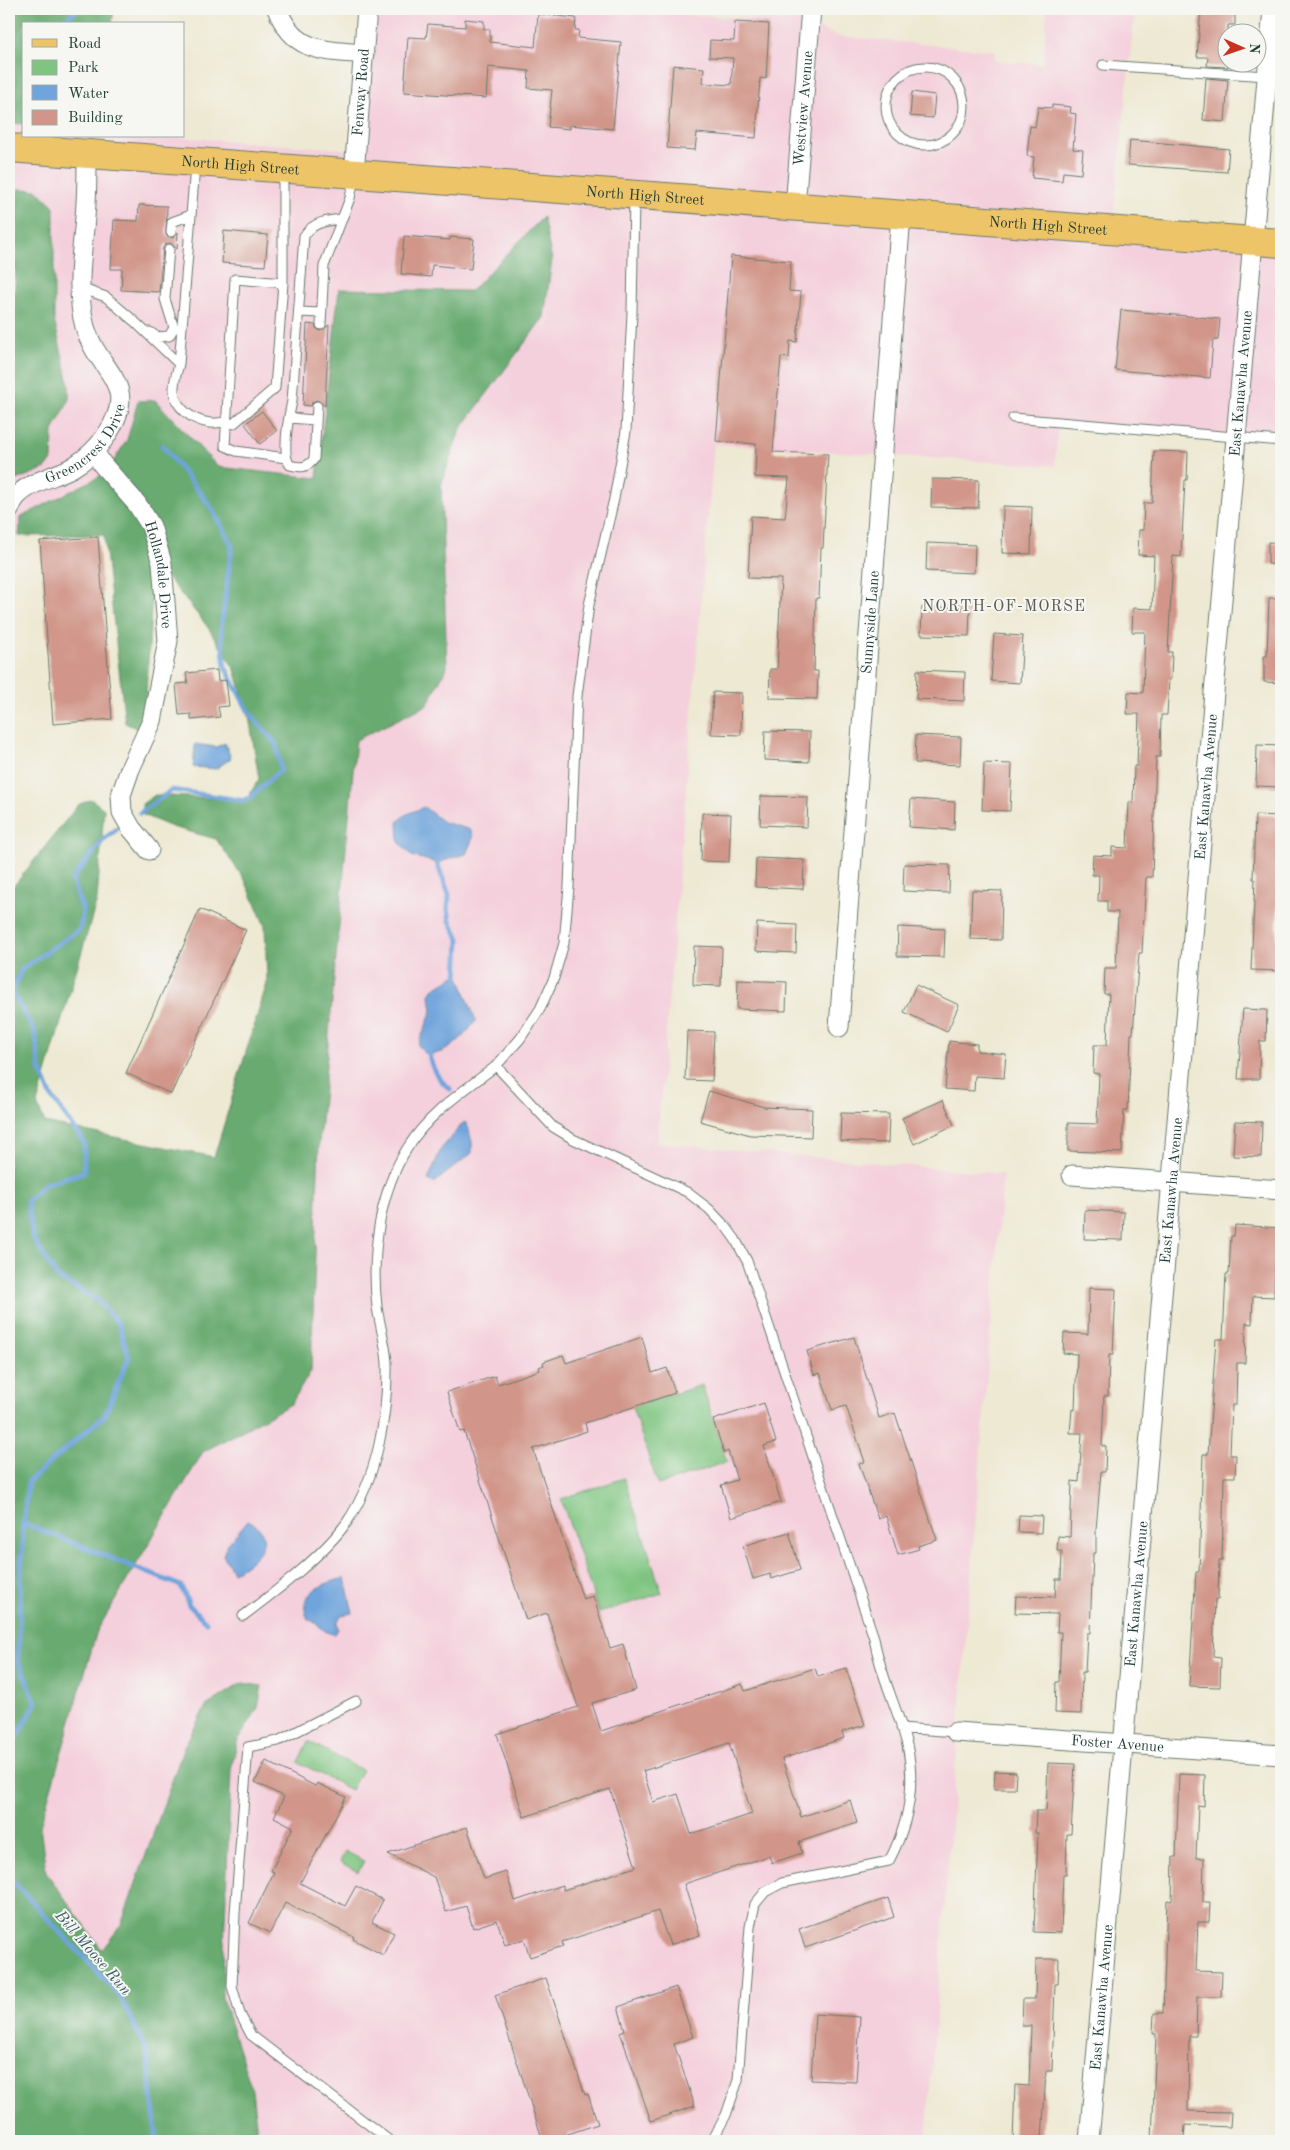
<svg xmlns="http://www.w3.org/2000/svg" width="1290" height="2150" viewBox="0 0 1290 2150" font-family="'Old Standard TT',serif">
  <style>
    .built { fill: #f4cfdc }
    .green { fill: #7fc581; stroke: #4f815a }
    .forest { fill: #67aa6f; stroke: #437452 }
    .water { fill: #70a4dc; stroke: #487088 }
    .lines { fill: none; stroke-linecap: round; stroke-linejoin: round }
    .stream { stroke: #70a4dc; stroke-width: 5 }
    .building { fill: #d19589; fill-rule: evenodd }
    .service-casing { stroke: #67796c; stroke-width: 11 }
    .minor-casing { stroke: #67796c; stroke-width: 21 }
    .primary-casing { stroke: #67796c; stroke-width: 30 }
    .service { stroke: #fff; stroke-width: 9 }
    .minor { stroke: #fff; stroke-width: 19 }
    .primary { stroke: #eec469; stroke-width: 28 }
    .labels { text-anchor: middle; stroke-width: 4; stroke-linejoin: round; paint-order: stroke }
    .street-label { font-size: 15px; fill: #1f3d34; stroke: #f6f6f2 }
    .neighbourhood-label { font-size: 16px; letter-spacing: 1px; fill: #5d5c52; stroke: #f6f6f2 }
    .water-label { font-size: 16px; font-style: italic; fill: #375c66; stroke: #f6f6f2 }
  </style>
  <rect width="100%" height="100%" fill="#f6f6f2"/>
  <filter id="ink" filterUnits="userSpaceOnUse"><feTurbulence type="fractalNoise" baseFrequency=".02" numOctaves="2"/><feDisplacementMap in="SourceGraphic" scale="10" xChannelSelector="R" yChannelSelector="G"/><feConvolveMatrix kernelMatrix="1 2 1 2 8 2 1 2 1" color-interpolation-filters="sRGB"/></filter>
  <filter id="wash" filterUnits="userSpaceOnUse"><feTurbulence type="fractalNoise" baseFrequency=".0096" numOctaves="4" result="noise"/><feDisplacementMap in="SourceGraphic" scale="20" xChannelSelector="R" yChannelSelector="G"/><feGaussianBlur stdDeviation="1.12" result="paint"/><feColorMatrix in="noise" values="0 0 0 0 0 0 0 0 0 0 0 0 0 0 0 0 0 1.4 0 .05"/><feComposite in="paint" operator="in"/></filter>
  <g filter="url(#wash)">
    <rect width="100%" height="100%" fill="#eee9d3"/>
    <path class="built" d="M363,9H679V14L806,22L837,36L995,51V61L1043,64L1047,9H1135L1112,230L1281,242V441L1058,422L1055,466L714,444L657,1143L1003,1174L926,2141H258L252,2090L222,1998L231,1770L237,1742L258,1708L184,1747L121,1925L102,1951L46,1872L40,1826L97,1631L203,1452L291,1404L311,1371L319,1143L356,740L427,705L447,667L441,485L460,430L544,317L543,217L472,291L339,290L317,479L218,467L155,400L138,401L127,440L106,473L21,517L19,536L9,538V123L24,124V136H162L355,150Z"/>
    <path class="green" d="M702,1385L727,1462L658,1485L632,1407Z
      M624,1478L662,1593L599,1613L561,1499Z
      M308,1741L362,1770L351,1790L298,1762Z
      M345,1851L364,1861L358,1872L340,1862Z"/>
    <path class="forest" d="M9,9H114L112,24H24V124L9,123Z
      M18,189L37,190L54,206V320L69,383V401L53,431L52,460L46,468L9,483Z
      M543,217L552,260L544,317L460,430L441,485L447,667L427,705L356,740L319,1143L311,1371L291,1404L203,1452L97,1631L40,1826L46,1872L102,1950L121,1925L184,1747L206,1706L242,1683L262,1686L258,1708L237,1742L231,1770L222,1998L252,2090L258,2141H9V892L78,805L91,799L104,809L97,900L37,1104L45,1123L214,1157L267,983L265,926L245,880L216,839L172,827L143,815L142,804L155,795L237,800L248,797L259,779L249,716L235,670L207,626L149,555L152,594L145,715L138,729L125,723L104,535L19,536L21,517L106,473L127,440L138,401L155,400L218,467L317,478L339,289L471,291Z"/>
    <path class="water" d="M225,743L231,758L216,769L193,767L195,744L216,747Z
      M424,807L443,822L471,830L473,838L466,854L437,863L412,856L399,842L398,822L405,815Z
      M458,974L476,1021C463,1037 448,1056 426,1054L418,1045L432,1011L430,995L433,989Z
      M464,1122L467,1124L472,1142V1153L434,1183L428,1180L441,1149Z
      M248,1520C280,1537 256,1562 233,1572L223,1555L227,1545Z
      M345,1578L353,1613L341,1615L337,1623L338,1629L335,1634C323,1634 319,1623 308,1619C295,1593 324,1583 345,1578Z"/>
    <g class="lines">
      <path class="stream" d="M63,24L65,19L79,9
        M140,813L172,790L246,801L281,770L276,744L249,712L225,667L221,629L232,545L209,504L162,445
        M437,863L449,895L448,909L450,921L459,939L457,979
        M432,1049L429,1054C432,1070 438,1079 450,1089
        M23,1523L181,1586L189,1605L206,1622
        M9,1752L36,1703L18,1661L23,1523L28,1482L105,1415L129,1357L118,1323L96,1299L57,1277L33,1238L27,1201L45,1184L84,1172V1142L51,1096L40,1069L35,1032L12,992L22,969L80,929L83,911L72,880L104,839L117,829
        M9,1877L119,1995L147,2051L157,2141"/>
    </g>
    <g id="blocks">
      <path class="building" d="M1201,9H1235V25H1228V67L1207,66L1208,57H1197Z
        M538,14L576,18L575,30H579L578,38L621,42L613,129L570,125V129L548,127L552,90L528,88L529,71L488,67L486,98L404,92L408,37L426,38L428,24L465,27V19L484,21V29H490V42L535,47Z
        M735,22L769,24L766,79L760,78L756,138L697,133L695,150L667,148L673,65L704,68L703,83L731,85L733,58L709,57L710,40L734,41Z
        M1206,78L1228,80L1225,122L1203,120Z
        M912,92L935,95L933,118L910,116Z
        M1052,105L1071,107L1070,113L1076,114L1073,149L1083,150L1081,174L1063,172L1062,181L1032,178L1034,157L1027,156L1030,126L1035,127L1038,107L1052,108Z
        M1130,140L1229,149L1227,172L1128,165Z
        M139,205L167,206L166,235L173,238L178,232L177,249L170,243L166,244L163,248L159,292L121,290L122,269H111L114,220L138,221Z
        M224,231L268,235L265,266L222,263Z
        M404,236L450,240V237L474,239L471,269L432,265L431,277L401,274Z
        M731,256L791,261L789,291L801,292L797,342L790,341L789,358L781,357L773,452L828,454L823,548H821L819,598H816L814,671H818L817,699L769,698L770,669H777L781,579L748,578L751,516L785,518L789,478L755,477L756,444L716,441Z
        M1121,310L1220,319L1218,340H1213L1210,378L1115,370Z
        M307,324L315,325L316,328L320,331L329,325L325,406L317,400L312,402L311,406L303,405Z
        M262,411L277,431L260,444L245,424Z
        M1154,451L1188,452L1187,480H1185L1181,557L1173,556L1168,652H1172L1171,679H1169L1167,715H1161L1160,757H1156L1152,877H1146L1142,953H1139L1133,1034H1131L1128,1110H1124L1122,1153L1068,1151V1123L1097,1124L1099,1074L1093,1073L1094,1045H1107L1109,994H1104L1105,968H1116L1118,912H1107V901H1098L1099,875H1092L1093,855L1112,856V847L1127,848L1129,802L1133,803L1134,766H1137L1139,714H1127L1128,692L1143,693L1145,632H1132L1133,608L1152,609L1154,556L1138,555L1139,530H1143L1144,503H1152Z
        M932,479L979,480L978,508L931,507Z
        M1003,506L1032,507L1031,554L1002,553Z
        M98,537L112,719L53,724L40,541Z
        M1268,542L1281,543V565L1268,564Z
        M927,543L975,545L974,573L926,571Z
        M1269,598H1281V683L1264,682V656H1267Z
        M922,607L970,608L969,636L921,635Z
        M994,634L1023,636L1020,683L991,681Z
        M217,670L218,681L226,680L229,706L218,707L220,717L191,720V714L179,715L176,684L188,683L186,673Z
        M917,670L965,672L964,701L916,699Z
        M713,692L742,693L741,735L711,734Z
        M765,731L810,732L809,762L764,760Z
        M916,735L961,737L960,765L915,763Z
        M1257,745L1281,746V787L1256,786Z
        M984,763L1012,764L1010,811L982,810Z
        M761,796L808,797L807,827L760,825Z
        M911,799L955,802L954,830L909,827Z
        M702,813L731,814L729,862L701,861Z
        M1255,815L1281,816V880H1279L1276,945H1281V971L1251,970L1255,879H1253Z
        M756,858L804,860L803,889L755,887Z
        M904,864L950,865L949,893L903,891Z
        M972,890L1002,891L1001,940L970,939Z
        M200,909L246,930L171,1094L126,1073Z
        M757,923L797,925L796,953L756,951Z
        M898,927L945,929L944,957L897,956Z
        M694,946L722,947L721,986L693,985Z
        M738,980L787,982L786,1011L737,1009Z
        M916,985L959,1005L947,1032L904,1012Z
        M1243,1009L1267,1010L1266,1041H1260L1259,1079H1238Z
        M687,1031L714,1032L712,1081L685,1080Z
        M949,1041L977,1044V1051L1006,1054L1004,1078L975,1076L974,1091L945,1089Z
        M709,1091L764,1107L812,1109L811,1137L750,1135L700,1121Z
        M943,1100L954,1125L914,1144L902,1118Z
        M841,1113L889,1114L888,1143L840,1141Z
        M1235,1121L1262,1122L1261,1157L1233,1156Z
        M1085,1210L1124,1212L1123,1240L1084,1239Z
        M1235,1225L1281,1228V1252L1276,1251L1274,1297L1253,1296L1252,1324L1246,1323L1245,1363H1237L1236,1405H1232L1230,1455H1236L1235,1477H1224L1222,1561H1219L1218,1599H1215L1213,1657L1221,1658L1220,1687L1189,1686L1196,1572H1199L1203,1454H1208L1216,1339H1223L1226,1274H1229L1231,1236H1234Z
        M1089,1288L1116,1289L1113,1355H1109L1108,1396H1104L1102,1446H1106L1105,1472H1101L1096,1529V1553H1093L1090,1633H1087L1085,1672H1082L1081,1714L1055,1713L1056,1682H1059L1061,1632H1057L1058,1614L1015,1613L1016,1596L1055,1597L1056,1579H1061L1062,1551H1057L1058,1536L1070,1537L1072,1481L1079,1482L1082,1433H1070L1072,1409L1075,1410L1077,1354L1063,1353L1064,1333L1088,1334Z
        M642,1337L652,1373L667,1368L675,1393L585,1423L587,1431L533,1449L583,1599L593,1596L610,1648L623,1644L636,1690L592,1703L601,1731L742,1684L745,1691L815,1668L818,1677L846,1668L865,1725L842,1732L844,1738L782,1759L801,1817L850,1800L857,1823L799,1842L802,1853L772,1863L769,1856L684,1884L700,1935L670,1945L658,1911L562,1942L563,1946L530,1957L524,1939L505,1945L497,1920L473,1928L466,1906L446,1912L434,1877L388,1854L467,1827L484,1879L506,1872L515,1901L563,1885V1890L636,1867L610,1789L524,1817L497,1734L578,1707L547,1613L526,1620L464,1431L460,1432L447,1392L495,1376L498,1384L540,1370L539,1367L544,1365L543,1362L563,1355L566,1363ZM729,1743L752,1814L691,1834L678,1794L653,1802L643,1771Z
        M854,1337L879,1418L895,1413L937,1540L918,1546L919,1549L898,1555L886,1516L878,1519L859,1464L865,1462L846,1406L832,1410L820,1373L814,1375L807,1351Z
        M764,1403L776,1442L764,1446L781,1502L731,1518L721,1485L737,1480L728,1451L724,1453L713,1420Z
        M1019,1515L1042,1516L1041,1533L1018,1532Z
        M789,1532L800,1570L771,1579L770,1574L753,1579L743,1546Z
        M266,1761L315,1786L317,1783L346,1797L300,1883L345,1906L356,1886L383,1900L372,1922L394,1933L383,1955L353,1939L354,1937L285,1903L270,1933L249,1923L274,1872L271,1871L293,1827L274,1817L284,1797L255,1782Z
        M1048,1763L1075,1764L1071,1834H1067L1066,1874H1063L1061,1933L1034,1932L1038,1833H1035L1036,1811H1046Z
        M995,1771L1016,1772L1015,1789H994Z
        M1179,1774L1205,1775L1204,1806L1198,1805L1196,1858H1204L1203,1902H1210L1209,1922H1198L1196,1971L1222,1972L1221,1997H1197L1196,2036H1189L1188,2111L1231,2112L1230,2127L1185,2125L1184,2141H1152L1156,2034H1153L1154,2013H1163L1167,1900L1172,1901L1173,1857H1176Z
        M888,1898L894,1917L805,1948L799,1929Z
        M1036,1959H1059L1058,1984H1055L1052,2071H1046L1042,2141H1013L1015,2085L1029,2086L1031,2026H1022L1023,1999H1035Z
        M546,1978L585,2095L588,2094L598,2124L568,2134L570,2141H543L495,1995Z
        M676,1987L693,2037L674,2044L695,2106L651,2121L620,2032L625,2030L618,2007Z
        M815,2014L860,2017L856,2082L811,2080Z"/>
    </g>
  </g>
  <g filter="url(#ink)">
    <use href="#blocks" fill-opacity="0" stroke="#67796c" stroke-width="1"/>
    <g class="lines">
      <defs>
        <path id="service" d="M1103,65L1281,77
          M886 106a39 39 0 1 1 78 0a39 39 0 1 1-78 0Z
          M195,166L179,364C177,372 174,380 174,388C173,407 193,421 210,423C219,424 224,420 233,424L275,388L283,283V172
          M634,197L632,313L626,431L614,499L589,605L577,696L569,887L564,943L554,978L540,1009L520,1039L496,1066L553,1127L573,1139L687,1192L709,1209L727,1228L735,1239L747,1261L874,1638C880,1675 898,1709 907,1745C916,1785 908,1825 889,1861L782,1883L765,1892L755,1904L750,1927L738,2080L726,2115L712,2141
          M171,232L172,222L191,215
          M283,283L235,279L225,446L236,451L286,458
          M80,288L106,297L134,321L179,364
          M299,312L321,313
          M321,325L324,266L350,198L354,178
          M150,332L157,337L169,336L174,328L165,299L169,249
          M317,406L314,459C307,468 301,468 290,465C281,455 289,415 292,401L304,236C313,222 325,221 341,219
          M289,418L315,420
          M1013,418L1281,441
          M243,1616C275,1592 324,1555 347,1522C377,1478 388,1416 387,1363C386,1345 380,1326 377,1307C371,1255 379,1192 408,1147C429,1113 465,1090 496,1066
          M356,1701L278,1741L248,1747L235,1913L232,1986L240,2014L251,2035L390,2141
          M901,1728L956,1732"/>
        <g id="minor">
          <path d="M277,9C295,53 322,50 364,54"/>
          <path id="s1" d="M354,174L367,9"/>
          <path id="s2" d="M795,207L811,9"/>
          <path id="s3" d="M94,451L102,464L137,504L151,526L162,563L168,641L152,721L130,769L121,795L122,812L131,828L149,850"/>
          <path id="s4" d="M9,510C11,506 13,500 16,497C30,481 55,477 73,467C86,459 97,449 106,436C142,383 98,373 85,327C74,285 84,245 86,203C87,187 87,170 87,154"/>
          <path id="s5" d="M839,1027L901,215"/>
          <path d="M1072,1175L1281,1190"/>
          <path id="s6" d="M956,1732L1281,1755"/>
          <path id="s7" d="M1089,2141L1273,9"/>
        </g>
        <g id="primary">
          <path id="s8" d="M9,148L1281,243"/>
        </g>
      </defs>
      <use href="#service" class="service-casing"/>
      <use href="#minor" class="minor-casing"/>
      <use href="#primary" class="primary-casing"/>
      <use href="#service" class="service"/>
      <use href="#minor" class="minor"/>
      <use href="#primary" class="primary"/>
    </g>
  </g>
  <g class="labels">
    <g class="street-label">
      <text dy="5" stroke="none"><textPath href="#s1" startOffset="82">Fenway Road</textPath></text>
      <text dy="5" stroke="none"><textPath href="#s2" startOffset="99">Westview Avenue</textPath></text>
      <text dy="5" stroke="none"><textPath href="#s8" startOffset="232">North High Street</textPath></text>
      <text dy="5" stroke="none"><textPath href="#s8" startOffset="638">North High Street</textPath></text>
      <text dy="5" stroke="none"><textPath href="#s8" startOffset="1042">North High Street</textPath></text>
      <text dy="5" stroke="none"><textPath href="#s7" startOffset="1764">East Kanawha Avenue</textPath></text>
      <text dy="5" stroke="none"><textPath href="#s4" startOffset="105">Greencrest Drive</textPath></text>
      <text dy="5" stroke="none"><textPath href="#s3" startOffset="144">Hollandale Drive</textPath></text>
      <text dy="5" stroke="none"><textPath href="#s5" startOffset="406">Sunnyside Lane</textPath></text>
      <text dy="5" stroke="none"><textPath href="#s7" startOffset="1359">East Kanawha Avenue</textPath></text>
      <text dy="5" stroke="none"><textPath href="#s7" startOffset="954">East Kanawha Avenue</textPath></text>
      <text dy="5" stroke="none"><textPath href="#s7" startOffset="549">East Kanawha Avenue</textPath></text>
      <text dy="5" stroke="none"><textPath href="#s6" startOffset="162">Foster Avenue</textPath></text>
      <text dy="5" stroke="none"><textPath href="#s7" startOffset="144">East Kanawha Avenue</textPath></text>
    </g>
    <g class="neighbourhood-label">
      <text x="1004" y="611">NORTH-OF-MORSE</text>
    </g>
    <g class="water-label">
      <text transform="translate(94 1952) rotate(49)" y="6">Bill Moose Run</text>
    </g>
  </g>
  <rect width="1290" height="2150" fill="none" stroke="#f6f6f2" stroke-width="30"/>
  <rect x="22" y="22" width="162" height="115" fill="#f6f6f2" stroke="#a0aca6"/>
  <rect x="32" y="39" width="25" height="8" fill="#eec469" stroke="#a0aca6"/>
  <text x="68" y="48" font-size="15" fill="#1f3d34">Road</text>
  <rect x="32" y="60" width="25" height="15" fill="#7fc581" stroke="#a0aca6"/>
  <text x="68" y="72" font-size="15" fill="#1f3d34">Park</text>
  <rect x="32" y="85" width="25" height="15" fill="#70a4dc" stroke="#a0aca6"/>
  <text x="68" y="98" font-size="15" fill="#1f3d34">Water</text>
  <rect x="32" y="110" width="25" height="15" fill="#d19589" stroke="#a0aca6"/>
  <text x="68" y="122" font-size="15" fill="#1f3d34">Building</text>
  <g transform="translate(1242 48) rotate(92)"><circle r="24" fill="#f6f6f2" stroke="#a0aca6"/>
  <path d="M0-4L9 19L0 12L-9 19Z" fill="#c8321e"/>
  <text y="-8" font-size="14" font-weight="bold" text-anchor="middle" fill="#1f3d34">N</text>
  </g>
</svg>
